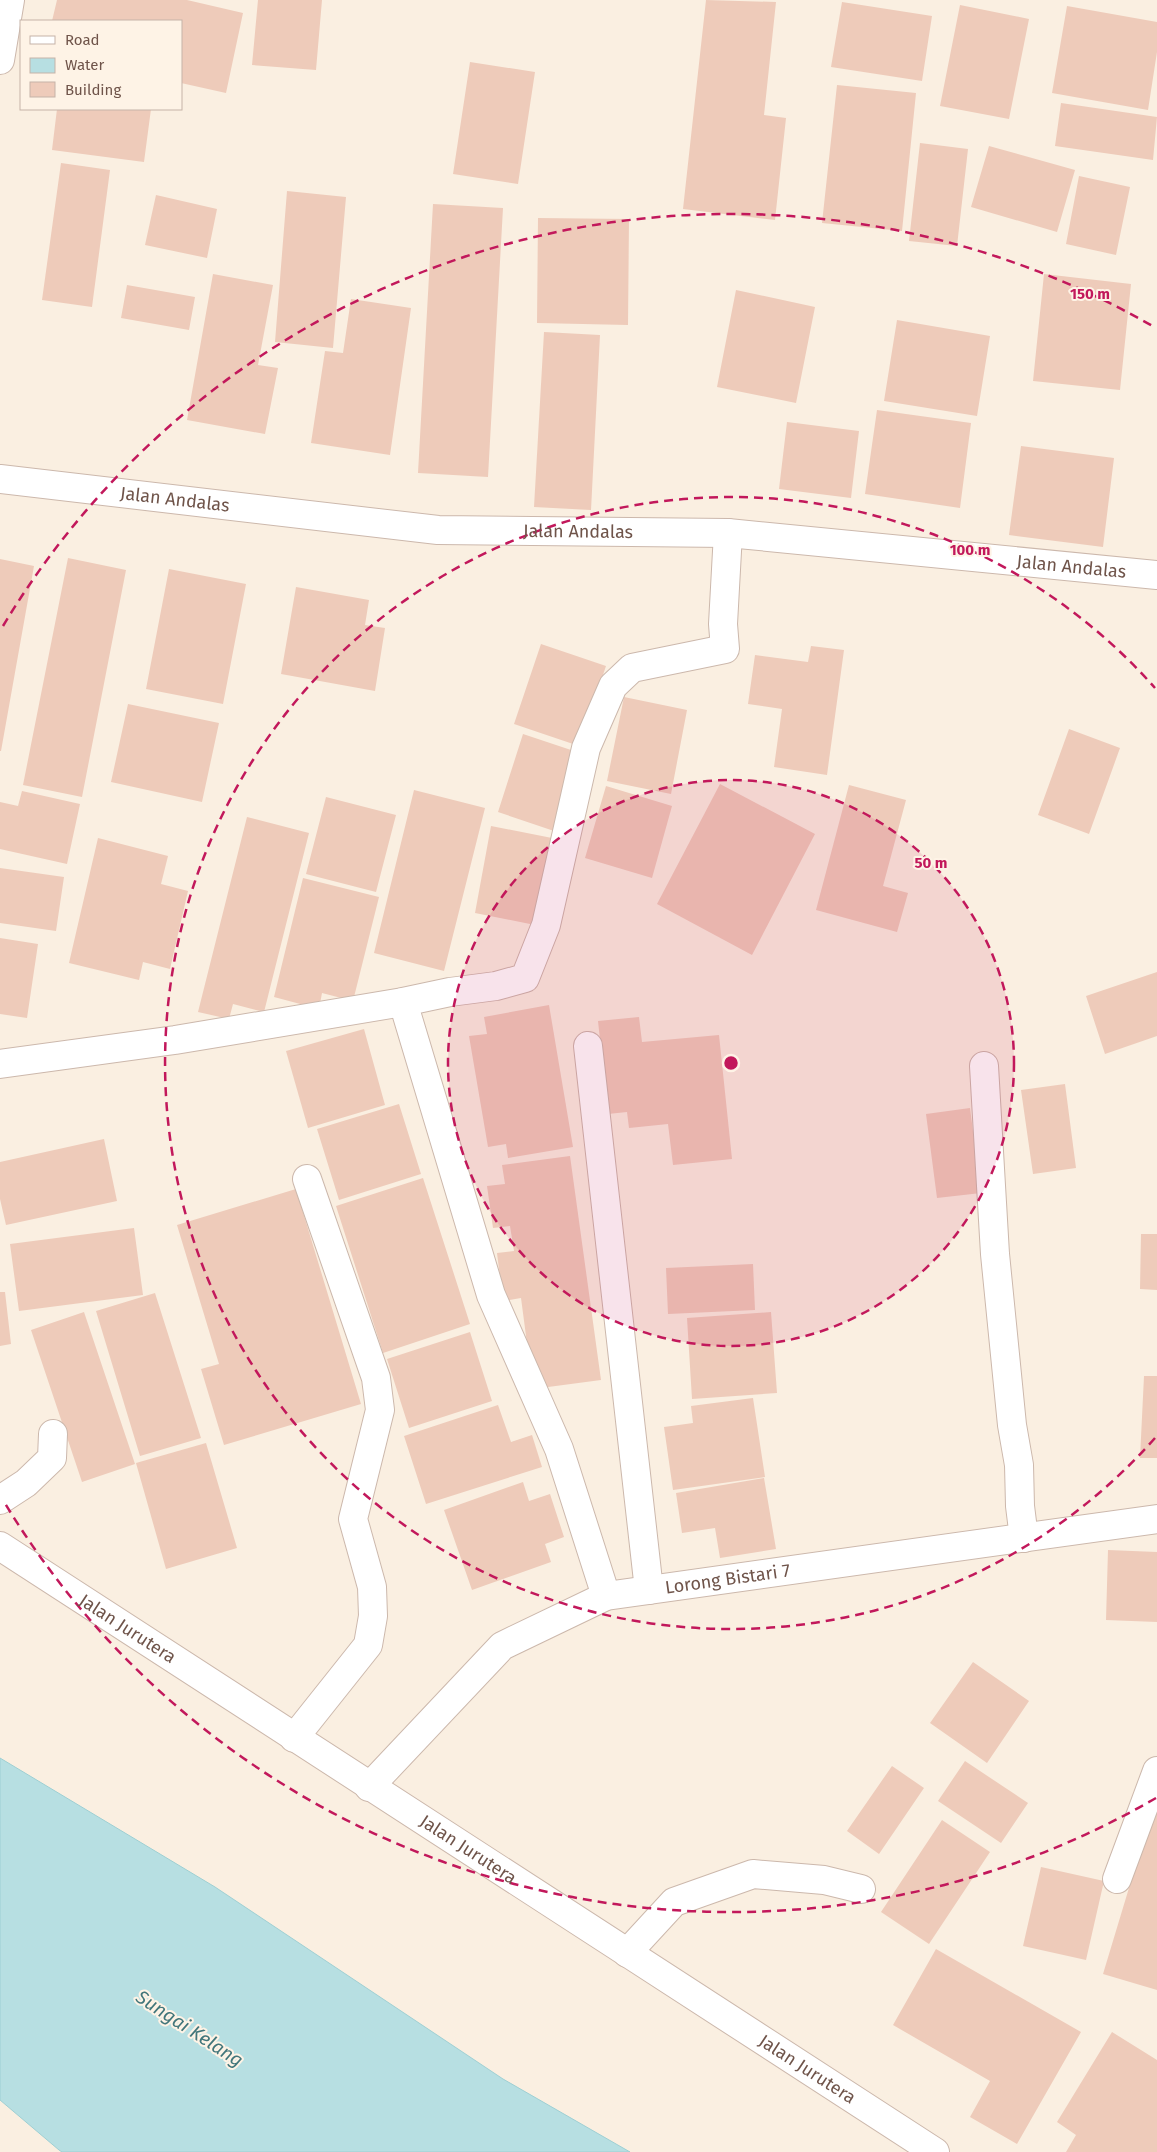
<svg xmlns="http://www.w3.org/2000/svg" width="1157" height="2152" viewBox="0 0 1157 2152" font-family="'Fira Sans',sans-serif">
  <style>
    .water { fill: #b7dfe2; stroke: #9ecfd3 }
    .building { fill: #eecbba }
    .lines { fill: none; stroke-linecap: round; stroke-linejoin: round }
    .minor-casing { stroke: #ccb8ac; stroke-width: 30 }
    .minor { stroke: #fff; stroke-width: 28 }
    .ring { fill: none; stroke: #c2185b; stroke-width: 2.5; stroke-dasharray: 9 6 }
    .labels { text-anchor: middle; stroke-width: 4; stroke-linejoin: round; paint-order: stroke }
    .street-label { font-size: 18px; fill: #6f544a; stroke: #fef3e6 }
    .water-label { font-size: 19px; font-style: italic; fill: #42767b; stroke: #fef3e6 }
    .centre { fill: #c2185b; stroke: #fef3e6; stroke-width: 2.5 }
    .ring-label { font-size: 15px; text-anchor: middle; font-weight: bold; fill: #c2185b; stroke: #fef3e6; stroke-width: 4; stroke-linejoin: round; paint-order: stroke }
  </style>
  <rect width="100%" height="100%" fill="#faefe1"/>
  <path class="water" d="M0,1758L215,1887L503,2079L630,2152H62L59,2150L0,2100Z"/>
  <path class="building" d="M57,0H187L243,13L226,93L181,83V21H52Z
    M258,0H322L316,70L252,65Z
    M706,0L776,2L764,115L786,118L775,220L683,209Z
    M842,2L932,16L922,81L831,67Z
    M960,5L1029,19L1009,119L940,106Z
    M1067,6L1157,22V52L1148,110L1052,93Z
    M470,62L535,72L518,184L453,174Z
    M837,85L916,93L902,231L822,223Z
    M1061,103L1157,117L1153,160L1055,146Z
    M57,109H151L144,162L52,150Z
    M920,143L968,149L957,246L909,241Z
    M989,146L1075,170L1057,232L971,207Z
    M61,163L110,170L92,307L42,300Z
    M1079,176L1130,187L1116,255L1066,244Z
    M287,191L346,197L333,348L275,342Z
    M156,195L217,209L207,258L145,245Z
    M433,204L503,208L488,477L418,473Z
    M538,218L629,219L628,325L537,323Z
    M213,274L273,285L258,365L278,368L265,434L187,420Z
    M1044,274L1131,284L1120,390L1033,381Z
    M127,285L195,297L189,330L121,318Z
    M736,290L815,307L796,403L717,387Z
    M351,299L411,308L390,455L311,443L325,351L343,353Z
    M897,320L990,336L977,416L884,401Z
    M544,332L600,335L591,510L534,507Z
    M877,410L971,423L960,508L865,494Z
    M787,422L859,431L851,498L779,489Z
    M1021,446L1114,458L1103,547L1009,535Z
    M68,558L126,570L82,797L23,785Z
    M0,559L34,566L1,751H0Z
    M169,569L246,584L223,704L146,689Z
    M296,587L369,600L365,625L385,628L375,691L281,674Z
    M541,644L606,666L579,746L514,724Z
    M811,646L844,650L827,775L774,767L782,709L748,704L755,655L808,662Z
    M624,697L687,710L671,794L607,781Z
    M128,704L219,723L202,802L111,782Z
    M1069,729L1120,748L1089,834L1038,815Z
    M523,734L583,754L557,832L498,812Z
    M720,784L815,834L752,955L657,904Z
    M849,785L906,800L883,886L908,893L897,932L816,910Z
    M606,786L672,806L652,878L585,858Z
    M414,790L485,808L444,971L374,953Z
    M22,791L80,804L67,864L0,849V802L18,806Z
    M326,797L396,815L376,892L306,874Z
    M247,817L309,833L264,1012L233,1004L229,1019L198,1012Z
    M491,826L552,838L535,925L475,913Z
    M98,838L168,856L161,884L188,891L170,969L143,962L139,980L69,963Z
    M0,868L64,877L56,931L0,923Z
    M303,878L379,897L353,1001L322,993L319,1009L274,997Z
    M0,938L38,944L27,1018L0,1014Z
    M1157,972V1036L1105,1054L1086,996Z
    M549,1005L573,1147L508,1158L506,1144L488,1147L469,1036L487,1034L484,1017Z
    M639,1017L642,1042L719,1035L732,1159L673,1165L668,1124L629,1128L627,1112L608,1114L598,1021Z
    M364,1029L385,1105L308,1128L286,1051Z
    M1065,1084L1076,1168L1033,1174L1021,1090Z
    M399,1104L421,1174L339,1200L317,1129Z
    M970,1108L981,1193L937,1198L926,1114Z
    M104,1139L117,1201L6,1225L0,1199V1162Z
    M570,1156L601,1380L533,1389L521,1298L503,1301L497,1253L514,1251L510,1226L493,1228L487,1186L505,1184L502,1165Z
    M423,1178L470,1324L383,1353L336,1206Z
    M296,1189L361,1404L224,1445L201,1369L219,1364L177,1225Z
    M134,1228L143,1295L19,1311L10,1244Z
    M1141,1234H1157V1290L1140,1289Z
    M753,1264L755,1310L668,1314L666,1268Z
    M0,1292H5L11,1344L0,1346Z
    M155,1293L201,1438L140,1456L96,1311Z
    M84,1312L135,1464L82,1482L31,1330Z
    M771,1312L777,1393L692,1399L687,1318Z
    M470,1332L492,1401L409,1428L387,1359Z
    M1144,1376H1157V1458H1140Z
    M753,1398L765,1477L673,1490L664,1427L693,1423L691,1406Z
    M498,1405L511,1442L532,1435L542,1467L426,1504L404,1436Z
    M206,1443L237,1548L166,1569L136,1463Z
    M764,1478L776,1549L720,1558L715,1528L682,1533L676,1493Z
    M523,1482L529,1501L550,1494L564,1537L545,1544L551,1562L472,1590L444,1510Z
    M1108,1550L1157,1552V1622L1106,1620Z
    M973,1662L1029,1701L987,1763L930,1723Z
    M965,1761L1028,1803L1001,1843L938,1801Z
    M892,1766L924,1788L879,1854L847,1831Z
    M1157,1795V1990L1103,1974Z
    M942,1820L990,1852L929,1944L881,1912Z
    M1041,1867L1104,1881L1086,1960L1023,1946Z
    M936,1949L1081,2032L1017,2144L970,2117L990,2081L893,2025Z
    M1112,2032L1157,2060V2152H1066L1076,2135L1057,2122Z"/>
  <g class="lines">
    <defs>
      <g id="minor">
        <path d="M0,60L10,0"/>
        <path id="s1" d="M0,479L438,530L728,533L1157,575"/>
        <path d="M403,1002L491,1295L559,1449L606,1596"/>
        <path d="M588,1046L649,1590"/>
        <path d="M0,1064L175,1040L403,1002L450,992L496,986L525,978L546,925L586,748L613,686L632,668L725,649L723,624L728,533"/>
        <path d="M984,1066L995,1254L1012,1425L1019,1465L1020,1506L1024,1538"/>
        <path d="M0,1500L26,1483L52,1458L53,1434"/>
        <path id="s2" d="M0,1546L935,2152"/>
        <path d="M294,1738L368,1645L373,1616L372,1587L353,1519L380,1410L376,1378L307,1179"/>
        <path id="s3" d="M369,1787L502,1646L606,1596L1157,1519"/>
        <path d="M1117,1879L1157,1771"/>
        <path d="M627,1953L674,1902L753,1874L824,1880L861,1889"/>
      </g>
    </defs>
    <use href="#minor" class="minor-casing"/>
    <use href="#minor" class="minor"/>
  </g>
  <circle cx="731" cy="1063" r="283" fill="#c2185b" fill-opacity=".12"/>
  <g class="ring">
    <circle cx="731" cy="1063" r="283"/>
    <path d="M1155 1438A566 566 0 1 1 1155 688"/>
    <path d="M1156 1798A849 849 0 0 1 3 1500M3 626A849 849 0 0 1 1156 328"/>
  </g>
  <g class="labels">
    <g class="street-label">
      <text dy="6" stroke="none"><textPath href="#s1" startOffset="176">Jalan Andalas</textPath></text>
      <text dy="6" stroke="none"><textPath href="#s1" startOffset="581">Jalan Andalas</textPath></text>
      <text dy="6" stroke="none"><textPath href="#s1" startOffset="1076">Jalan Andalas</textPath></text>
      <text dy="6" stroke="none"><textPath href="#s3" startOffset="432">Lorong Bistari 7</textPath></text>
      <text dy="6" stroke="none"><textPath href="#s2" startOffset="152">Jalan Jurutera</textPath></text>
      <text dy="6" stroke="none"><textPath href="#s2" startOffset="558">Jalan Jurutera</textPath></text>
      <text dy="6" stroke="none"><textPath href="#s2" startOffset="962">Jalan Jurutera</textPath></text>
    </g>
    <g class="water-label">
      <text transform="translate(190 2028) rotate(33)" y="7">Sungai Kelang</text>
    </g>
  </g>
  <circle cx="731" cy="1063" r="8" class="centre"/>
  <g class="ring-label">
    <text x="1090" y="299">150 m</text>
    <text x="970" y="555">100 m</text>
    <text x="931" y="868">50 m</text>
  </g>
  <rect x="20" y="20" width="162" height="90" fill="#fef3e6" stroke="#c5b3a8"/>
  <rect x="30" y="36" width="25" height="8" fill="#ffffff" stroke="#c5b3a8"/>
  <text x="65" y="45" font-size="15" fill="#6f544a">Road</text>
  <rect x="30" y="58" width="25" height="15" fill="#b7dfe2" stroke="#c5b3a8"/>
  <text x="65" y="70" font-size="15" fill="#6f544a">Water</text>
  <rect x="30" y="82" width="25" height="15" fill="#eecbba" stroke="#c5b3a8"/>
  <text x="65" y="95" font-size="15" fill="#6f544a">Building</text>
</svg>
